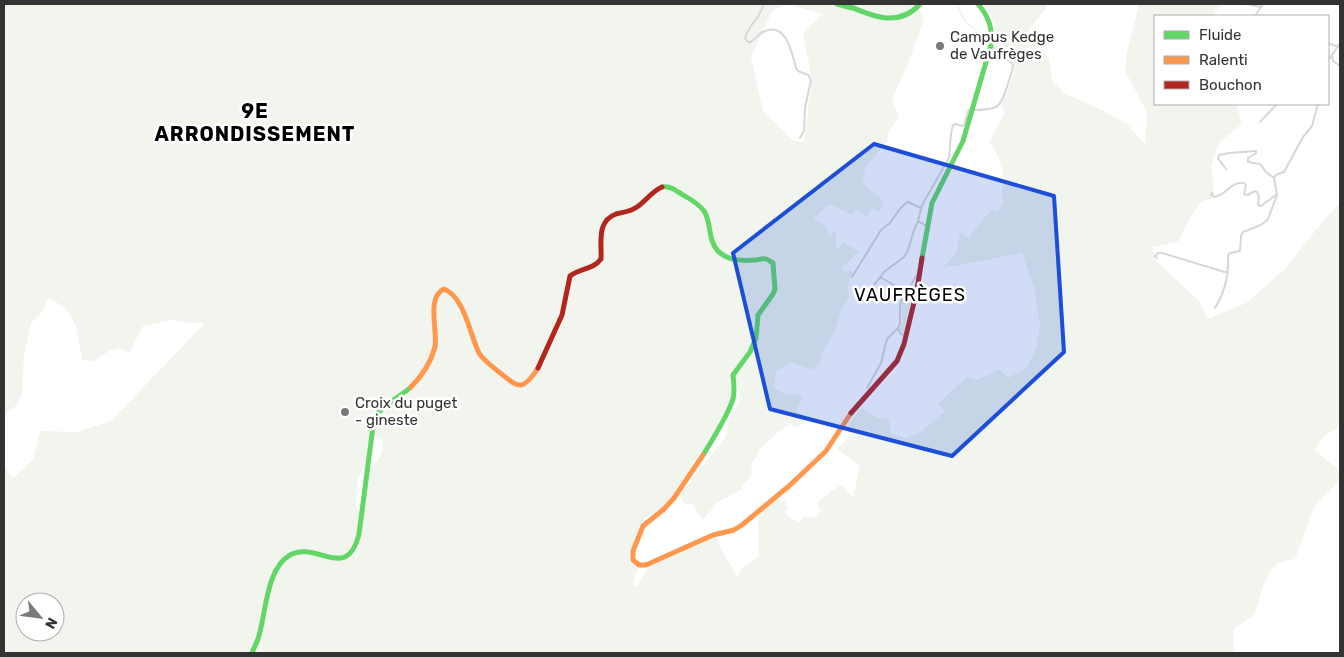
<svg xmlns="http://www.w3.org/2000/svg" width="1344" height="657" viewBox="0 0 1344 657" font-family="Rubik,sans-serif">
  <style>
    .green { fill: #f1f5ed; fill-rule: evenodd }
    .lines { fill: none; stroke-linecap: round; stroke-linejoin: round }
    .stream { stroke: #ddebf3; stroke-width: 1 }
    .street { stroke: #d7d7d7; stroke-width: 2 }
    .fast { stroke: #63d668; stroke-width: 5 }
    .slow { stroke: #ff974d; stroke-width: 5 }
    .jam { stroke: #b3261e; stroke-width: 5 }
    .marked { fill: #1d4ed8; fill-opacity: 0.2; stroke: #1d4ed8; stroke-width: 4; stroke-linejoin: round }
    .poi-dot { fill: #7a7a7a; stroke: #fff; stroke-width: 2 }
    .labels { text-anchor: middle; stroke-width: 5; stroke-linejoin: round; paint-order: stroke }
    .poi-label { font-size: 15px; fill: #333; stroke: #fff; text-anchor: start }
    .quarter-label { font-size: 18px; letter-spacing: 1px; fill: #000; stroke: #fff }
    .district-label { font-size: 20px; font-weight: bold; letter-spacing: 1px; fill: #000; stroke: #fff }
  </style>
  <rect width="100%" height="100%" fill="#fff"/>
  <path class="green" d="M4,4H786L772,11L751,57L763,111L794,141L804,142L812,79L803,33L823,14L787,4H916L924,20L907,66L892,99L899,117L887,134L888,140L865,168L863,184L874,193L881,198L883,207L879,212L872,208L867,217L856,209L852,215L830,204L813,219C827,226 824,222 829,236H830L836,229V248H838L844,242L859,252L841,268L846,273L847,270L854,273L851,277L848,284L849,296L841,311L835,332L823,350L820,363L812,370L792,362L776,371L774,388C780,393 792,396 799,394L802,398L796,410L808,420L797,428L790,424L776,434L758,451V455L752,462L751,476L742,485V489L717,503L703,520L692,504L686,505L679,495L726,437L729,419L739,402L740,394L735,378V376C740,368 748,362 752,354C761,340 756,330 760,317C766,295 785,291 774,263C762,251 740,266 723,253C710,242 713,228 707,215C705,210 674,186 668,185C664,184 660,185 657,187C648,192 643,202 634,207C629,211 622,210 616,212C595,220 601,241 600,259C593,270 578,264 570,274C563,282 565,297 562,307C559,320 534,378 524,383C520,384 516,383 512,381L482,354L455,294L449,288H445L438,290L435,293L433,303L435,334L433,349L430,357L423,369L411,385L399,396L382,405L374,413L371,423L366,468L363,469L358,479L356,507L360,512C359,523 359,537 353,547C335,578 293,520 272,574L255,644L250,653H4V467L13,478L33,460L40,431L76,432L111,421L205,323H189L172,320L143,326L129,353L118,348L109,351L94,361L82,360L76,326L67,310L49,297L40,315L31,323L24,356L22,395L16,406L4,415ZM25,602H55V632H25Z
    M981,4H1046V8L1026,34L1049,58L1052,81L1064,93L1102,110L1127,124L1145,144L1147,112L1125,71L1127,52L1139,4H1222L1212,16H1155V104H1236L1242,124L1220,142L1211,165L1215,197L1201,202L1189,220L1178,242L1152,247L1156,261L1200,302L1208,319L1246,303L1286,268L1326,217L1340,204V417L1337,428L1324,436L1315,450L1340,471V478L1333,488L1314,507L1295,559L1278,563L1272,568L1263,586L1255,614L1234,629L1233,653H255L260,640L275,575C295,525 336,583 357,548C362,539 362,528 363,518C365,501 367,484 369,468C381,458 383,456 383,441L380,438L373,434C374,427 374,419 380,412C385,405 395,403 402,398C417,387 431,369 436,351C440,335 437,318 436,301L438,295L445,291L450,293L452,296L477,353L481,359L510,384L518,387L526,386L530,383L545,357L564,313L572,277C580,268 593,273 600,265C609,255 600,239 604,228C610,212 623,217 634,212C647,206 654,183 672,190L701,212L704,218L711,243L720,254L731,261L739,263L766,262C772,264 772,268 773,274C775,299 762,297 755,316C752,324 755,334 752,343C748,356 737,363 731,375L732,392L731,399L716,429L670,498L661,508L646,518L638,531L629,556L630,561L638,570L635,575L633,584L637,586L648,567L715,537L726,558L732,567L737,578L739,575L740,570L759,556L758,515L778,499L781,502L783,501L786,502L785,504L788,507L785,514L799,523L804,516L814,518L821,511L817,503L830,492L841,485L853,497L860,466L837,449L851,434L845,430L861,408L878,418L889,419L891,434L906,438L922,431L945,411L938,403L967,377L977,380L1000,369L1008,378L1027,368L1036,348L1040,325L1034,288L1022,253L943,268L957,251L960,232L968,238L992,209L998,211L1003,203C1001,196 1003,188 1003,179C1003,166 997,152 989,142L1005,112L1001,105C1005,98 1018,69 1013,63C1008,56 1000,52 995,46C998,24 995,20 981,4Z
    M917,279L905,331L902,332L900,329L902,321V303Z"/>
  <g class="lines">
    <path class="stream" d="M852,4C865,11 885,20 900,14C904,12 909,7 913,4
      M957,4L964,20L979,33L987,46"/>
    <path class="street" d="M763,4C762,17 748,25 745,38L748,42H750C755,40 757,35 763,32C786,20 792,53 796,68L798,71L808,75L811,80L805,108L804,131L800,138
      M1246,4L1261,7
      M1255,16L1263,4
      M1328,43L1338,47
      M1332,54L1333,61L1340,66
      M1328,61L1340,43
      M973,110C979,110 990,110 996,107C1004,103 1009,79 1012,71L1013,66L1012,63L997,52L991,45
      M1260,122L1277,104
      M1226,169L1218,158L1219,155L1229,153L1256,151V153L1248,158V162L1260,164L1266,172L1274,178
      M1212,193L1211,195L1214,197C1226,196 1230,181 1244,183L1246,185L1244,194L1247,195L1255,191L1257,192L1259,197L1258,205L1261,206L1277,194
      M928,227L918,221L922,205L949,158L951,134L953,125L955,124L962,126L964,125L968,111L973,107
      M1157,258L1155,256L1158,253H1162L1228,273
      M852,277L881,230L890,223L899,210L906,203L908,202L921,208
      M880,277L906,292
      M874,285L884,272L904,257L908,250L914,230L918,221
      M1215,308C1225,292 1229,273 1228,255L1230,253L1240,251L1241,236L1243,232L1261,225L1268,219L1277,195L1274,178L1276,175L1284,172L1303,137L1312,126L1318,104
      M898,328L900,333L903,335L906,334
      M867,388L881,363L887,339L898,328L900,323V306L901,301L918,273"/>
    <path class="fast" d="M837,4L852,8
      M844,4C869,15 898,29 920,4
      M662,187C671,186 675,190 683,195C690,199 699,204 704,211C712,223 707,239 718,251C728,261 742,261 755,260C758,260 763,258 766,259C769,260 771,262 773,263L775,289L773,294L758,315L756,338L750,352L733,375C734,383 735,391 733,399C727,417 713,439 703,455
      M922,258L932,203L963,141L991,45C993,29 989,17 978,4
      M252,653C254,648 256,644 258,639C266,615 266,568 290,555C316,540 347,583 359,534L374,419C382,404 399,398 411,387"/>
    <path class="slow" d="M411,387C422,376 431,362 435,347C438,331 426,297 444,289C464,296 470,335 479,353C484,361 492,366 499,372C518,387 522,393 538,368
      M703,455L674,498L664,509L643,526L633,551V560L639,565H646L713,535L734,530L742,525L789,486L826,451L851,413"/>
    <path class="jam" d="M538,368L562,315L570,276C580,268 593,270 601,259C602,244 596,221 616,214C623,212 630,212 637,207C646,201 652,191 662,187
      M851,413L897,361L904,344L917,290L922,258"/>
  </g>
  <path class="marked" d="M874,144L1054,196L1064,352L952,456L770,409L733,253Z"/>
  <g class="poi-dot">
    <circle cx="940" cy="46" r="5"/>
    <circle cx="345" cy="412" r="5"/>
  </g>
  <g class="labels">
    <g class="poi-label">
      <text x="950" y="42">Campus Kedge<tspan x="950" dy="17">de Vaufrèges</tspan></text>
      <text x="355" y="408">Croix du puget<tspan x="355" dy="17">- gineste</tspan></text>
    </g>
    <g class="quarter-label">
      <text x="910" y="301">VAUFRÈGES</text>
    </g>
    <g class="district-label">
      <text x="255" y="118">9E<tspan x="255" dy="23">ARRONDISSEMENT</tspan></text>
    </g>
  </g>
  <rect width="1344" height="657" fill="none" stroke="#333333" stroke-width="10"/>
  <rect x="1154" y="15" width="175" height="90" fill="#ffffff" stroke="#adadad"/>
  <rect x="1164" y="31" width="25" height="8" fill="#63d668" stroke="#adadad"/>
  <text x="1199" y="40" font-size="15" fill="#333333">Fluide</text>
  <rect x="1164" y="56" width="25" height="8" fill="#ff974d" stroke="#adadad"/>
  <text x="1199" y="65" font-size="15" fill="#333333">Ralenti</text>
  <rect x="1164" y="81" width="25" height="8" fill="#b3261e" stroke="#adadad"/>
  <text x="1199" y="90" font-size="15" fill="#333333">Bouchon</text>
  <g transform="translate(40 617) rotate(119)"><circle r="24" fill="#ffffff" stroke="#adadad"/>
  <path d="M0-4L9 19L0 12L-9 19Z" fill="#7a7a7a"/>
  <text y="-8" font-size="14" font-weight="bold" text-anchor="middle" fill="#333333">N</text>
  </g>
</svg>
